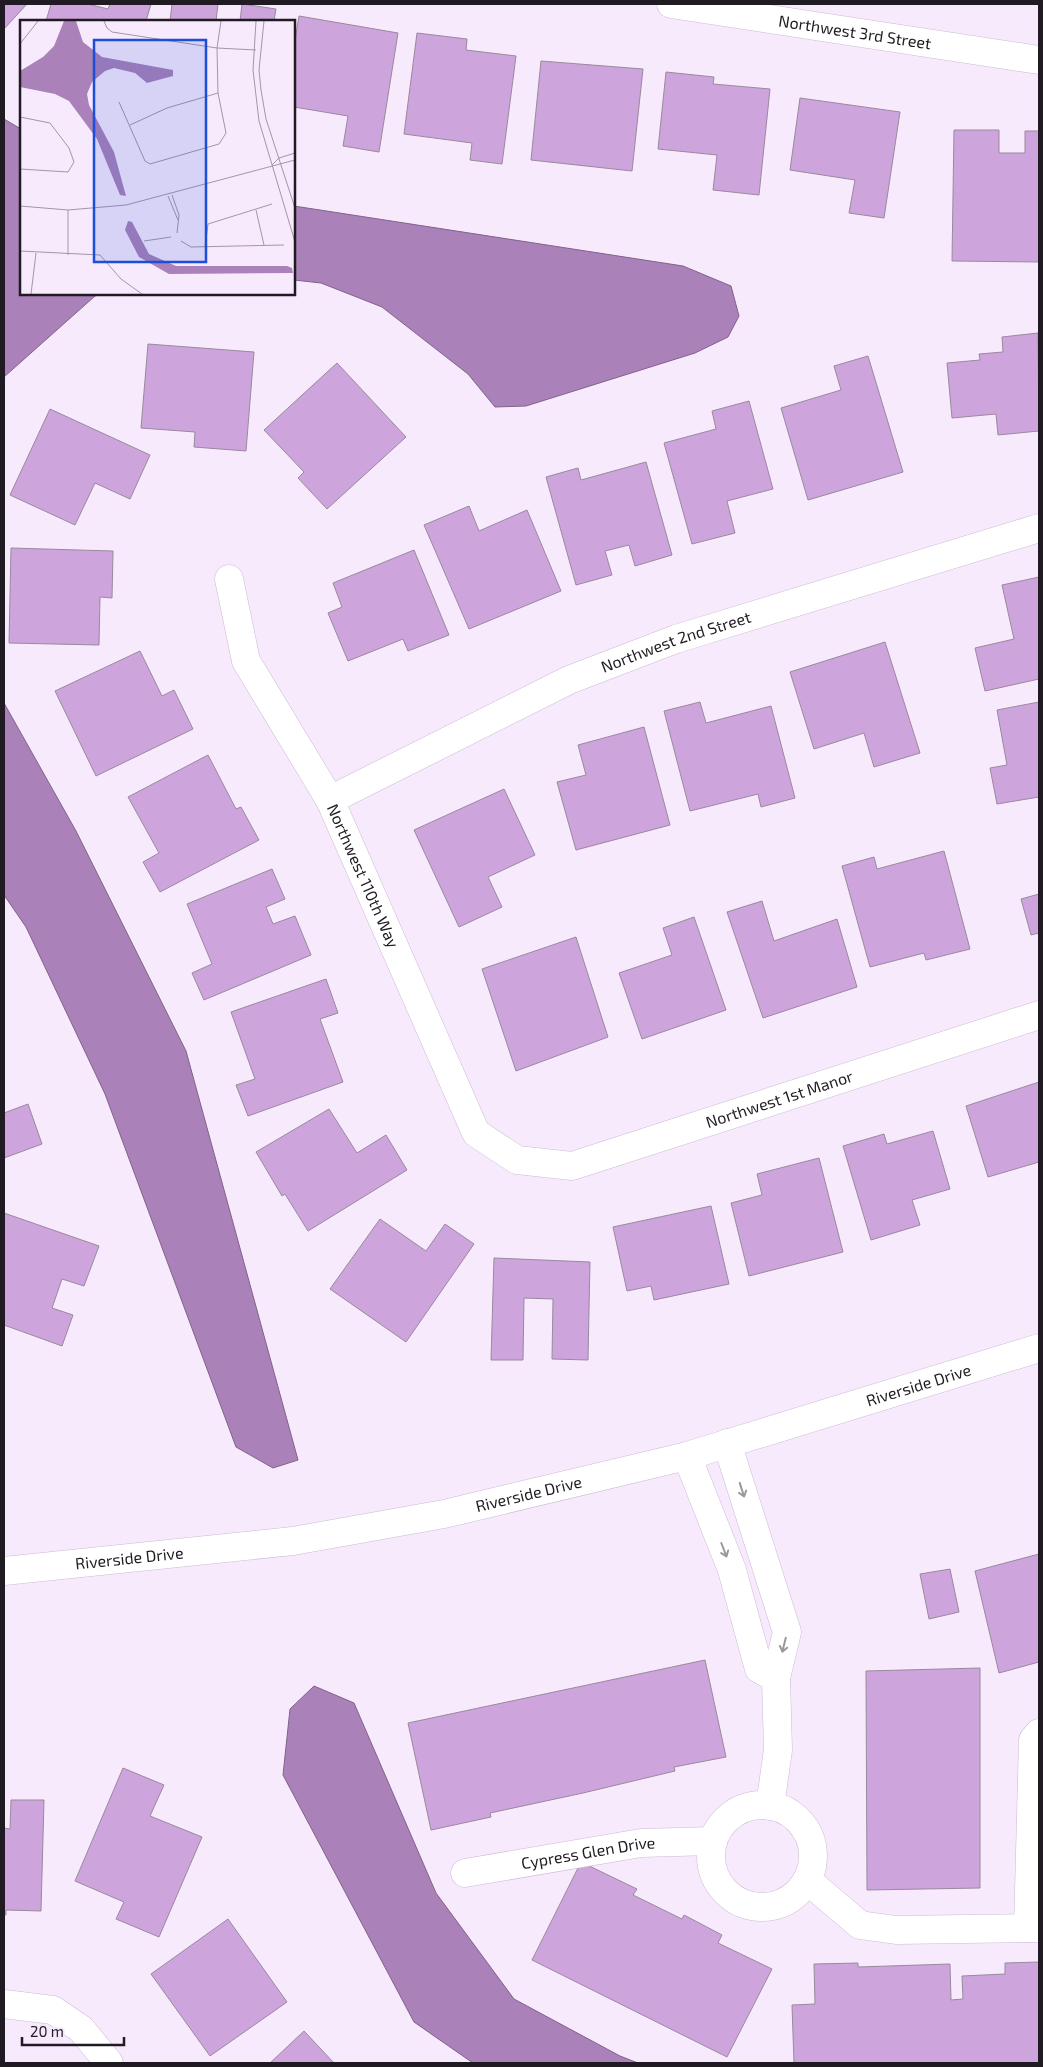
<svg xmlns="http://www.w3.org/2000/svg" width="1043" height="2067" viewBox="0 0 1043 2067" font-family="'Exo 2',sans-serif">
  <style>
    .water { fill: #aa81b8; stroke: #81628b }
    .building { fill: #cea4dc; stroke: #99899e }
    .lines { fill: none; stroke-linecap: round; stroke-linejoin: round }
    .minor-casing { stroke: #cbbbd1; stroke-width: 29 }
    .tertiary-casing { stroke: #cbbbd1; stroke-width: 29 }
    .minor { stroke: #fff; stroke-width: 28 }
    .tertiary { stroke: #fff; stroke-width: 28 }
    .oneway { stroke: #9b989c }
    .labels { text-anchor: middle; stroke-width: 4; stroke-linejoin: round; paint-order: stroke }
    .street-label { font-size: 16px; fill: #201a22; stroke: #f8eafd }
    .inset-road { fill: none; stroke: #a297a5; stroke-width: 1 }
    .view { fill: #1d4ed8; fill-opacity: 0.15; stroke: #1d4ed8; stroke-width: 2.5 }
    .inset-edge { fill: none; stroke: #201a22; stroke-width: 2.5 }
  </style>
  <rect width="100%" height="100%" fill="#f8eafd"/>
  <path class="water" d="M4,119L21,129V294H102L95,296L4,377Z
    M294,206L683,266L731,286L739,316L728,337L695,353L526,406L495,407L468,374L382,307L321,283L294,280Z
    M4,703L76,831L186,1051L298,1460L273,1468L236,1447L105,1094L26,927L4,895Z
    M314,1686L354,1703L436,1893L514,1999L620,2056L638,2063H473L414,2022L283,1775L290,1709Z"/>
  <path class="building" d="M4,4H27L4,29Z
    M51,4H88L108,9L110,4H151L146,21H46Z
    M172,4H218L216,21H170Z
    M242,4L276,9L274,21H240Z
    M299,16L398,33L379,152L343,146L348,116L294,107V46Z
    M417,33L467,39L466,50L516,56L502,164L470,160L472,143L404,134Z
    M541,61L643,69L632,171L531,160Z
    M666,72L714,77L713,84L770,89L759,195L713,190L717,155L658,149Z
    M800,98L900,112L884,218L849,213L855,180L790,170Z
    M954,130H999V153H1025V131H1039V262L952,261Z
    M1038,333L1039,431L998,435L996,414L952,418L947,363L980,360L979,354L1003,352L1002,337Z
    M148,344L254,352L246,451L194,447L195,432L141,428Z
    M868,356L903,472L808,500L781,408L841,390L834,366Z
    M337,363L406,437L327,509L298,478L304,472L264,430Z
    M749,401L773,489L727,501L735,533L692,544L664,443L716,429L712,411Z
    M50,409L150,455L130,499L95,483L75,525L10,495Z
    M646,462L672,555L635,566L629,545L605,551L612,575L576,585L546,477L578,468L581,480Z
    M469,506L479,531L527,510L561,591L469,629L424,525Z
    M11,548L113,551L112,598L100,597L99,645L9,643Z
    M414,550L449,635L408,651L403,639L348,661L328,613L342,607L333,583Z
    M1039,577V679L985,691L975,648L1014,639L1002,585Z
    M885,642L920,753L874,767L864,733L814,749L790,672Z
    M140,651L162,696L174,690L193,729L96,776L55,691Z
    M700,702L706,723L771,706L795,798L761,807L758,794L690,811L664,711Z
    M1039,702V797L997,804L990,768L1007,765L997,710Z
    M644,727L670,825L576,850L557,782L586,775L578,745Z
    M208,755L236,809L241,807L259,840L160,892L143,862L159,853L128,797Z
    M504,789L535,855L488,877L502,907L459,927L414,830Z
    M944,851L970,949L926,960L924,953L870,967L842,866L874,857L877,869Z
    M272,869L285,899L266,907L273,924L295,916L311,955L204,1000L192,973L212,964L187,904Z
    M1039,894V933L1031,935L1021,899Z
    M762,901L774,941L837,919L857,987L763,1018L727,912Z
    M694,917L726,1010L642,1039L619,973L672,955L663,928Z
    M576,937L608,1037L516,1071L482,969Z
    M326,979L338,1013L320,1019L343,1082L248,1116L236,1085L255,1079L231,1012Z
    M1039,1082V1162L988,1177L966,1106Z
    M28,1104L42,1144L4,1158V1113Z
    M329,1109L357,1153L386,1135L407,1170L308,1231L285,1194L282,1196L256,1152Z
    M933,1131L950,1189L912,1200L920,1225L871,1240L843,1146L884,1134L887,1144Z
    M819,1158L843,1252L749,1276L731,1203L762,1195L757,1174Z
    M711,1206L729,1284L654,1300L651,1286L627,1291L613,1227Z
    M4,1213L99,1246L84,1286L62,1279L52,1308L73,1315L62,1346L4,1325Z
    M380,1219L426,1251L445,1224L474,1244L406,1342L330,1289Z
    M494,1258L590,1262L588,1360L552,1359L553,1299L524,1298L523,1360H491Z
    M1039,1554V1662L999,1673L975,1571Z
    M950,1569L959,1612L929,1619L920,1574Z
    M705,1660L726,1757L674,1767L675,1771L583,1793L490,1813L491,1817L431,1830L408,1723Z
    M980,1668V1888L867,1890L866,1671Z
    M123,1768L164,1785L150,1816L202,1837L159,1937L116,1919L124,1902L75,1881Z
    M11,1800H44L41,1911L6,1910V1915H4V1828L10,1829Z
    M581,1862L637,1889L633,1895L682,1919L684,1915L722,1935L718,1943L772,1969L727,2057L532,1960Z
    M228,1919L287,2002L210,2056L151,1974Z
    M1039,1962V2063H794L792,2005L815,2004L814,1964L858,1963V1967L950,1964L951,2000L963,1999L962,1976L1005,1974V1963Z
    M304,2031L334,2063H270Z"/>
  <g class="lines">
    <defs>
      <g id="minor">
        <path id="s1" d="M671,4L1039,60"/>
        <path id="s2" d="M229,579L246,661L330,800L476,1133L517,1160L572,1166L1039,1015"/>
        <path id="s3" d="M330,800L569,680L676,639L1039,528"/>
        <path d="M727,1443L787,1632L776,1678L778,1750L770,1806"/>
        <path d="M687,1456L732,1570L759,1669L776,1678"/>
        <circle cx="762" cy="1856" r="51"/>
        <path id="s4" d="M465,1873L641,1843L713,1841"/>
        <path d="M807,1880L860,1925L896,1930L1039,1928"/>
        <path d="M1028,1928L1033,1740L1039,1733"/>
        <path d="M4,2004L53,2010L81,2029L109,2063"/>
      </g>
      <g id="tertiary">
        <path id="s5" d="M4,1571L293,1541L444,1514L687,1456L1039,1348"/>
      </g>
    </defs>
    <use href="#minor" class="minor-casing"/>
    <use href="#tertiary" class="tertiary-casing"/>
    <use href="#minor" class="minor"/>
    <use href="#tertiary" class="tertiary"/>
  </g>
  <defs><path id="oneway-shaft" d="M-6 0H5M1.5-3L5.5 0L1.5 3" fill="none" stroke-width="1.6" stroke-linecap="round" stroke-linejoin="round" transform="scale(1.25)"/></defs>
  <g class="oneway">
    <use href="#oneway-shaft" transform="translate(742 1490) rotate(72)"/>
    <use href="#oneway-shaft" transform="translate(724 1550) rotate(69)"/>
    <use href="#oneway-shaft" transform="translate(784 1645) rotate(104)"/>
  </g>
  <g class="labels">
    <g class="street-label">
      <text dy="6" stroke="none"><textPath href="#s1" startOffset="186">Northwest 3rd Street</textPath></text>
      <text dy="6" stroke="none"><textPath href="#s3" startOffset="381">Northwest 2nd Street</textPath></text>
      <text dy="6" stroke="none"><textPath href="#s2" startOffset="329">Northwest 110th Way</textPath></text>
      <text dy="6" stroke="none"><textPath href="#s2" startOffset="932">Northwest 1st Manor</textPath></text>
      <text dy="6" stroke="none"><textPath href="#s5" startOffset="936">Riverside Drive</textPath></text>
      <text dy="6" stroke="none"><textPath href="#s5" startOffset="531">Riverside Drive</textPath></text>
      <text dy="6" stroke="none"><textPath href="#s5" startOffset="126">Riverside Drive</textPath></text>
      <text dy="6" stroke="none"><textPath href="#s4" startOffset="125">Cypress Glen Drive</textPath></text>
    </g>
  </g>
  <g transform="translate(20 20)">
    <rect width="275" height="275" fill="#f8eafd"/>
    <path d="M44,1H56L63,22L82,37L153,50V56L127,63L115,53L94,48L85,51L72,62L67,74L69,85L94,132L106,176L100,175L77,119L49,81L35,74L0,67V51L23,37L34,26ZM108,201L112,202L129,234L156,246H267L272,248L273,253L149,254L119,237L105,210Z" fill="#aa81b8"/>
    <path class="inset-road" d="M84,1L87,8L92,12L197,28L236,30M236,1L233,50L239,101L275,222M244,1L239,50L241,70L246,99L275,188M0,24L18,1M99,82L125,141L130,144L199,124L206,113L198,73L197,28L201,1M0,97L30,103L49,128L54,142L48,152L0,149M110,105L147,88L198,73M252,145L259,138L275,133M152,175L159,195L157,213M148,176L158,200M0,186L48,190L106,185L275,140M48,190V235M236,190L244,225M124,221L151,217M161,221L171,227L264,225M185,227L188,204L252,184M0,231L80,235L101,259L122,274M11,274L16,233"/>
    <path class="view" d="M74,20H186V242H74Z"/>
    <rect width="275" height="275" class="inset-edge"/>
  </g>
  <rect width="1043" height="2067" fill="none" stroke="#201a22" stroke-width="10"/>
  <path d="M22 2037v8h102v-8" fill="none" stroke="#201a22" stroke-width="2.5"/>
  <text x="30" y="2037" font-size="15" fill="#201a22" stroke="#f8eafd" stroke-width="4" paint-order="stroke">20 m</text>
</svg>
